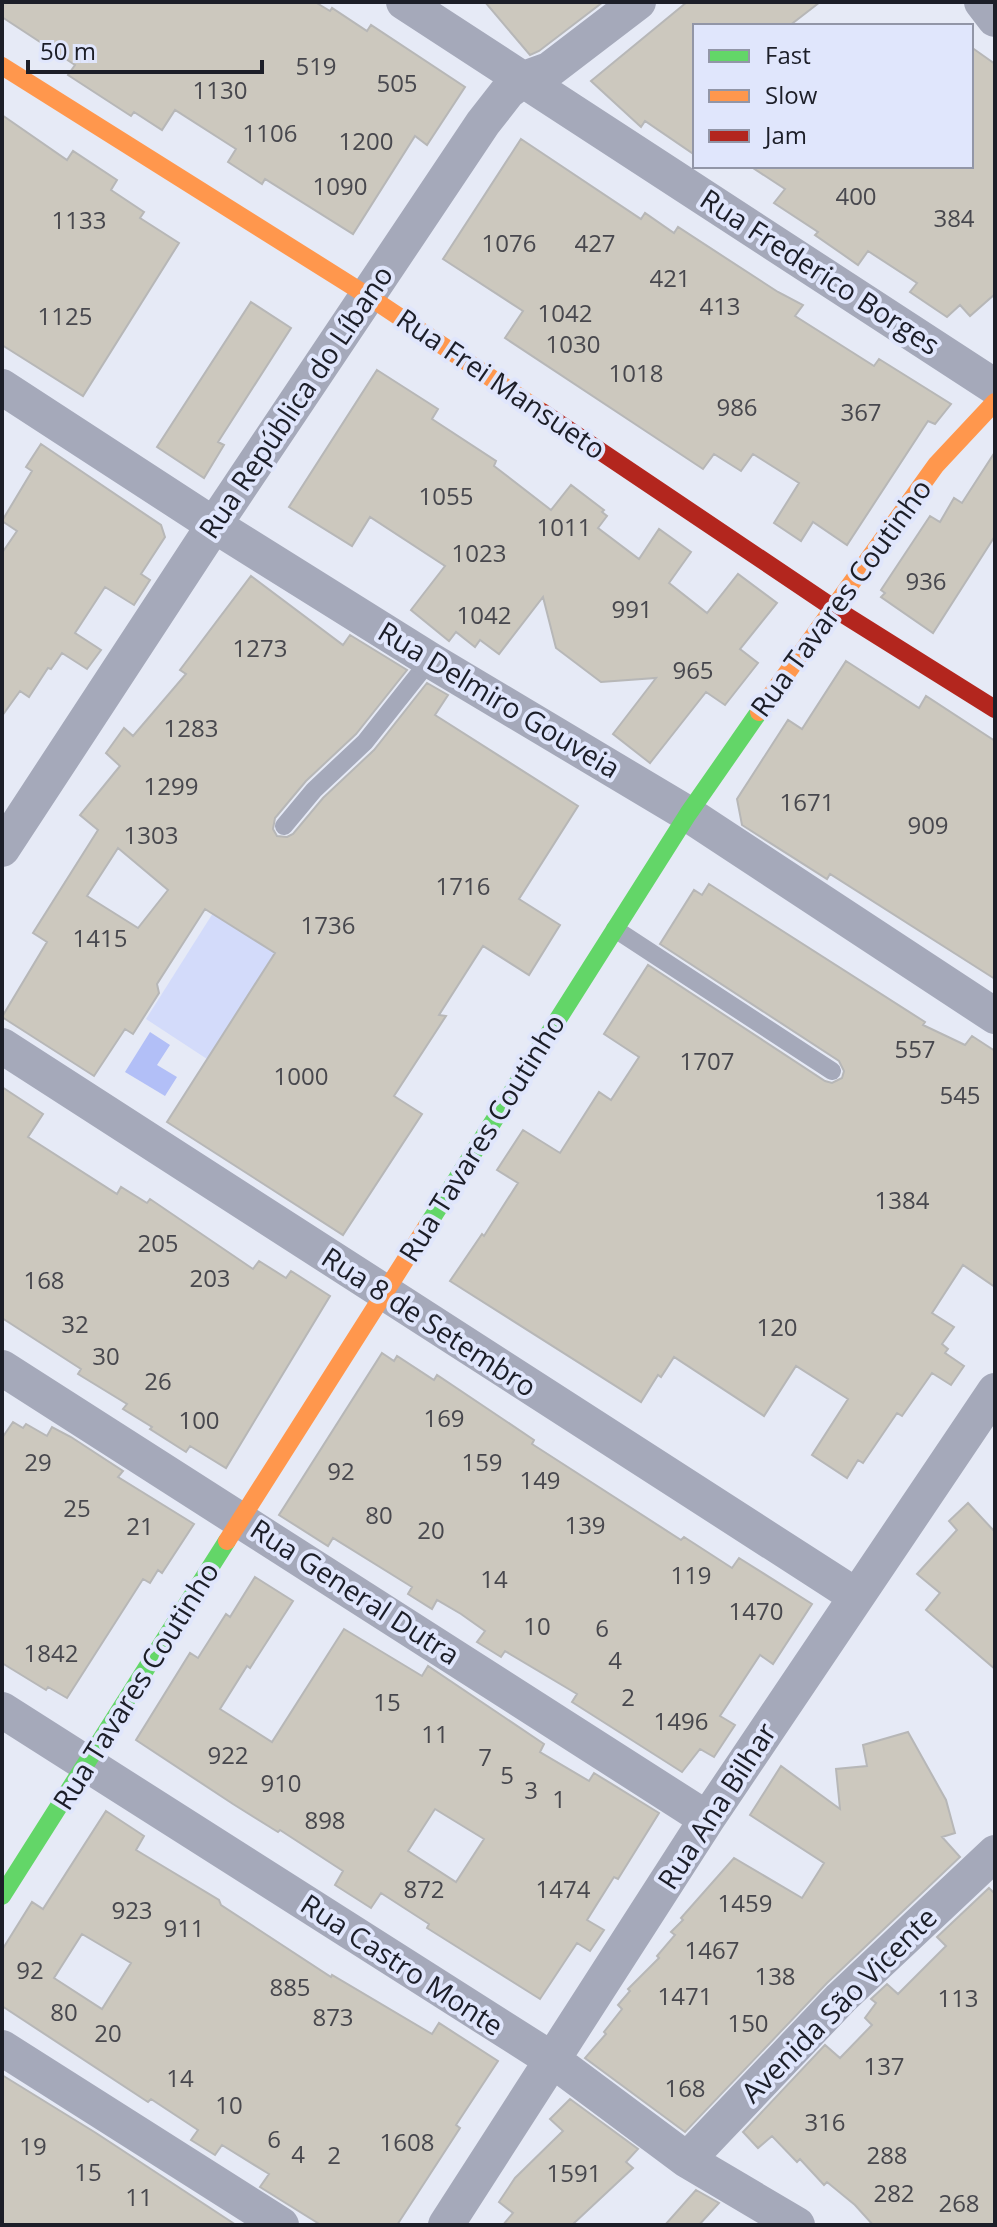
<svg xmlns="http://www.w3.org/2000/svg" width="997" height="2227" viewBox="0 0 997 2227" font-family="'Open Sans',sans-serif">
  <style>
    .green { fill: #d3dbfa }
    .water { fill: #b2bff7 }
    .building { fill: #ccc8be; stroke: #b7b7b7; stroke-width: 2; fill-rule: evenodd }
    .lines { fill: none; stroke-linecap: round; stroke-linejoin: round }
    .lane { stroke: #a5a9ba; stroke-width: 18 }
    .street { stroke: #a5a9ba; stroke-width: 36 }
    .fast { stroke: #63d668; stroke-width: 18 }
    .slow { stroke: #ff974d; stroke-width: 18 }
    .jam { stroke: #b3261e; stroke-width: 18 }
    .labels { text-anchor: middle; stroke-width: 8; stroke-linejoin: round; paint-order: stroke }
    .number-label { font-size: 24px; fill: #48484e }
    .street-label { font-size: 28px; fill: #1c1e28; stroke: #e0e6fc }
  </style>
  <rect width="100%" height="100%" fill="#e6eaf6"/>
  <path class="green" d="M213,913L275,953L207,1059L146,1019Z"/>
  <path class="water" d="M150,1032L170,1045L157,1065L177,1077L165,1096L125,1072Z"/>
  <path class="building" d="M2,2H315L330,11L332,8L367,31L371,25L465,87L427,145L415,136L353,234L265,179L262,184L228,162L236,149L175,110L162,130L134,112L131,116L68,75L75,65L2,17Z
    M485,2H603L539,51L530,55Z
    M687,2H820L789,26H695V155L645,121L641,127L591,81Z
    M971,47L995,64V294L970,316L960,305L947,317L910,292L917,283L868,251L858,265L815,235L818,232L774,203L785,189L750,166H971Z
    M2,115L67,160L73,151L117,180L111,190L144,212L140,218L179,243L83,396L2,345Z
    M521,139L641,219L645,213L674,233L678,227L778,292L803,305L795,316L874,366L879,359L951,404L935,424L928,421L847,545L813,522L801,541L774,523L799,483L753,454L741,471L714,454L703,469L505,338L523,311L443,259Z
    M251,302L291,328L218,442L224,445L204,478L157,447Z
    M377,370L438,409L432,419L496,461L494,466L551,510L571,485L604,510L602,512L607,516L598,528L639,559L659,529L691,552L669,583L707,613L738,574L777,603L740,649L758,663L725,705L706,692L650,763L613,734L656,678L601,682L556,648L543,597L499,654L480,640L475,647L456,632L449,641L411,610L445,566L370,517L352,546L289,507Z
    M41,444L161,525L165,537L141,574L150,580L134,605L105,587L75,633L101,650L87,669L62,653L51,669L48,668L29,697L20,691L2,716V553L17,531L2,521L32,471L26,467Z
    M995,452V536L933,633L881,597L885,593L881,590L930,516L940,522L954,498L962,503Z
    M251,576L343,645L350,635L407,670L356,734L306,781L275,818L273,829L277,836L287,837L293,834L323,798L374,750L427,683L448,695L435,715L578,806L519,899L560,925L529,975L483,946L439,1015L446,1016L394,1096L422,1114L343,1235L167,1122L275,953L205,909L157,984L159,993L133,1034L125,1029L94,1076L2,1017L47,942L33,933L98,830L80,815L120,766L106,753L124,728L133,736L186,674L180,670ZM118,848L168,890L138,928L87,896Z
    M846,661L919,708L926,696L995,741V979L830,874L827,879L742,825L737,799L788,720L802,729Z
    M709,884L925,1022L923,1025L965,1045L972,1036L995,1051V1287L963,1265L932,1313L954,1327L942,1344L948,1349L945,1353L964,1366L951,1385L932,1373L902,1416L897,1413L863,1463L858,1460L847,1478L812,1455L848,1399L796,1366L764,1416L674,1357L661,1377L658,1375L641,1402L450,1281L482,1234L484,1236L518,1183L497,1170L523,1130L560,1153L599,1092L611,1100L639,1057L604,1034L648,965L825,1081L832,1083L842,1078L844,1071L839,1061L660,944L694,890L702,895Z
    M2,1087L43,1114L28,1137L117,1194L121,1187L147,1203L150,1199L253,1269L259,1261L286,1278L291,1271L330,1296L226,1468L190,1446L186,1452L150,1429L152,1427L123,1409L127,1404L78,1374L81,1369L2,1318Z
    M382,1353L394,1361L397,1356L434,1380L437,1375L534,1440L532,1444L681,1540L684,1537L732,1568L739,1558L812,1604L773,1664L760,1655L720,1716L735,1725L714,1757L700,1749L682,1772L572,1702L577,1694L505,1651L501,1657L477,1642L485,1631L461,1614L437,1600L432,1609L408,1594L412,1587L333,1538L328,1546L279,1515Z
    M13,1422L23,1428L26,1424L47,1436L52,1427L71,1437L123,1471L118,1477L194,1524L162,1573L158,1570L150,1583L143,1579L67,1698L48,1687L46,1690L2,1663V1438Z
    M968,1503L995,1532V1669L926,1610L940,1593L917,1574L957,1530L949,1521Z
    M255,1577L293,1601L250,1668L247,1666L220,1709L272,1742L344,1629L422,1676L428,1666L544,1744L540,1752L589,1781L594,1773L659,1813L618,1879L614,1877L587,1920L604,1930L590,1951L577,1943L540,1999L427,1928L429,1924L381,1893L371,1908L335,1885L343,1871L280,1830L278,1832L233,1804L136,1740L190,1653L198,1658L226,1614L230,1617ZM435,1809L484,1839L456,1882L408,1851Z
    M908,1732L946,1800L955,1833L942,1837L960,1857L827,1983L685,2132L585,2058L606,2034L604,2032L622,2009L618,2005L630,1991L628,1989L659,1958L657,1956L675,1935L671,1932L683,1920L681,1918L734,1858L802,1898L824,1863L750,1815L781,1766L840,1809L836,1769L867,1766L863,1745Z
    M106,1811L144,1836L136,1850L219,1900L221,1905L331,1977L332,1975L432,2034L439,2023L498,2061L456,2125L460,2128L397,2225H321L260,2187L269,2174L222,2145L215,2155L191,2140L198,2130L151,2099L148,2102L2,2006V1950L32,1902L43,1909ZM82,1934L131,1963L102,2009L54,1978Z
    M989,1888L995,1894V2225H873L855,2205L827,2182L824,2185L800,2159L797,2162L772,2136L758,2148L743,2132L825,2045L840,2058L872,2025L865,2018L876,2003L871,1999L887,1984L898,1994L946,1946L937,1937Z
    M2,2075L96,2133L236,2225H2Z
    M570,2099L638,2149L626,2162L633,2168L572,2225H503L513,2213L499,2202L515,2178L563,2131L550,2119Z
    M696,2190L719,2203L699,2225H665Z"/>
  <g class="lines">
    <path class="lane" d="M284,826L314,790L365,742L430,660
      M615,929L832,1071"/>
    <path class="street" d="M404,2L995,387
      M982,2L995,19
      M2,387L214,525L430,660L688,814L995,1016
      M2,849L214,525L483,123L508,91L524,79L549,70L638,2
      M2,1046L856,1596
      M2,1368L707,1819
      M2,1710L554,2061L687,2160L797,2225
      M2,2048L281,2225
      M687,2160L841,1998L995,1853
      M446,2225L707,1819L995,1391"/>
    <path class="fast" d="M427,1226L688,814L759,712
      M2,1896L227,1541"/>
    <path class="slow" d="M2,66L368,296L542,412
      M759,712L936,465L995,402
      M227,1541L427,1226"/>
    <path class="jam" d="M542,412L832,607L995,709"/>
  </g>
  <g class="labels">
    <g class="number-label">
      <text x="316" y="75">519</text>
      <text x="397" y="92">505</text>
      <text x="220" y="99">1130</text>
      <text x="270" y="142">1106</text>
      <text x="366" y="150">1200</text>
      <text x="340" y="195">1090</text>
      <text x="856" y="205">400</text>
      <text x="954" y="227">384</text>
      <text x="79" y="229">1133</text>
      <text x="509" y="252">1076</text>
      <text x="595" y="252">427</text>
      <text x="670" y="287">421</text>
      <text x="720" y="315">413</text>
      <text x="565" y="322">1042</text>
      <text x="65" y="325">1125</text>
      <text x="573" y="353">1030</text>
      <text x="636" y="382">1018</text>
      <text x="737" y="416">986</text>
      <text x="861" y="421">367</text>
      <text x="446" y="505">1055</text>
      <text x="564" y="536">1011</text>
      <text x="479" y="562">1023</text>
      <text x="926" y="590">936</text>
      <text x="632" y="618">991</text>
      <text x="484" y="624">1042</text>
      <text x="260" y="657">1273</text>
      <text x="693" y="679">965</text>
      <text x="191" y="737">1283</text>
      <text x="171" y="795">1299</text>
      <text x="807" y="811">1671</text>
      <text x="928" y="834">909</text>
      <text x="151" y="844">1303</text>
      <text x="463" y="895">1716</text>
      <text x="328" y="934">1736</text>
      <text x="100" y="947">1415</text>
      <text x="915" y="1058">557</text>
      <text x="707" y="1070">1707</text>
      <text x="301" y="1085">1000</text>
      <text x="960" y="1104">545</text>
      <text x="902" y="1209">1384</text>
      <text x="158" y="1252">205</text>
      <text x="210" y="1287">203</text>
      <text x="44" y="1289">168</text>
      <text x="75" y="1333">32</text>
      <text x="777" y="1336">120</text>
      <text x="106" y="1365">30</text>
      <text x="158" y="1390">26</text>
      <text x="444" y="1427">169</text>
      <text x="199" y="1429">100</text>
      <text x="38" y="1471">29</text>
      <text x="482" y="1471">159</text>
      <text x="341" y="1480">92</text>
      <text x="540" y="1489">149</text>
      <text x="77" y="1517">25</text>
      <text x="379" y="1524">80</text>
      <text x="585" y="1534">139</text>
      <text x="140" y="1535">21</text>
      <text x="431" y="1539">20</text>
      <text x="691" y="1584">119</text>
      <text x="494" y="1588">14</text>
      <text x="756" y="1620">1470</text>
      <text x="537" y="1635">10</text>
      <text x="602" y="1637">6</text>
      <text x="51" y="1662">1842</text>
      <text x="615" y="1669">4</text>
      <text x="628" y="1706">2</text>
      <text x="387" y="1711">15</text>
      <text x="681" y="1730">1496</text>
      <text x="435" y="1743">11</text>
      <text x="228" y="1764">922</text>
      <text x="485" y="1766">7</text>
      <text x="507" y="1784">5</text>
      <text x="281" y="1792">910</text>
      <text x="531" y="1799">3</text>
      <text x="559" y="1808">1</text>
      <text x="325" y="1829">898</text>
      <text x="424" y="1898">872</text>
      <text x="563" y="1898">1474</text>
      <text x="745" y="1912">1459</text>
      <text x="132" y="1919">923</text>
      <text x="184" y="1937">911</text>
      <text x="712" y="1959">1467</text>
      <text x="30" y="1979">92</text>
      <text x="775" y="1985">138</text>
      <text x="290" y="1996">885</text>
      <text x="685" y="2005">1471</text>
      <text x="958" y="2007">113</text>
      <text x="64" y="2021">80</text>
      <text x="333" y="2026">873</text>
      <text x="748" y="2032">150</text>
      <text x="108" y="2042">20</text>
      <text x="884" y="2075">137</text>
      <text x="180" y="2087">14</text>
      <text x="685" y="2097">168</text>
      <text x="229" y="2114">10</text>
      <text x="825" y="2131">316</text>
      <text x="274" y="2148">6</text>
      <text x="407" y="2151">1608</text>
      <text x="33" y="2155">19</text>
      <text x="298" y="2163">4</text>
      <text x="334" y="2164">2</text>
      <text x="887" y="2164">288</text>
      <text x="88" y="2181">15</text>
      <text x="574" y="2182">1591</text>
      <text x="894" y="2202">282</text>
      <text x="139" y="2206">11</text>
      <text x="959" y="2212">268</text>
    </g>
    <g class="street-label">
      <text transform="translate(820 272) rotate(33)" y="10">Rua Frederico Borges</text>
      <text transform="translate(501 384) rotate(34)" y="10">Rua Frei Mansueto</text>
      <text transform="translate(296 402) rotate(-56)" y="10">Rua República do Líbano</text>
      <text transform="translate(841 598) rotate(-54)" y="10">Rua Tavares Coutinho</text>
      <text transform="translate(499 700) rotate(31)" y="10">Rua Delmiro Gouveia</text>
      <text transform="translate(482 1138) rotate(-58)" y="10">Rua Tavares Coutinho</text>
      <text transform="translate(429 1322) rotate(33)" y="10">Rua 8 de Setembro</text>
      <text transform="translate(355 1592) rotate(33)" y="10">Rua General Dutra</text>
      <text transform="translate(136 1686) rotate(-58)" y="10">Rua Tavares Coutinho</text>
      <text transform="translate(717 1806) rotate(-57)" y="10">Rua Ana Bilhar</text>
      <text transform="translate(402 1965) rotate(33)" y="10">Rua Castro Monte</text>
      <text transform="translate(839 2005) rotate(-45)" y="10">Avenida São Vicente</text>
    </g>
  </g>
  <rect width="997" height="2227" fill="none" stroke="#1c1e28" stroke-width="8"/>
  <rect x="693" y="24" width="280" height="144" fill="#e0e6fc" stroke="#9296a7" stroke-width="2"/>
  <rect x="709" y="50" width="40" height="12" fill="#63d668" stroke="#9296a7" stroke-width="2"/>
  <text x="765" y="64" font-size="24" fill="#1c1e28">Fast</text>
  <rect x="709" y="90" width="40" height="12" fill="#ff974d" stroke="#9296a7" stroke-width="2"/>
  <text x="765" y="104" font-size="24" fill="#1c1e28">Slow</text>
  <rect x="709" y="130" width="40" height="12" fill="#b3261e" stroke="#9296a7" stroke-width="2"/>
  <text x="765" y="144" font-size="24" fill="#1c1e28">Jam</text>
  <path d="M28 60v12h234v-12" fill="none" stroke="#1c1e28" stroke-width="4"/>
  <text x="40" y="60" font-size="24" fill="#1c1e28" stroke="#e0e6fc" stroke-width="6" paint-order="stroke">50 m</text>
</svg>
